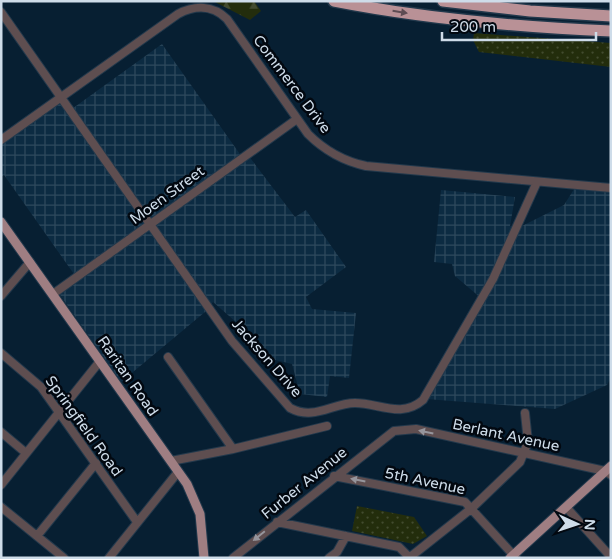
<svg xmlns="http://www.w3.org/2000/svg" width="612" height="559" viewBox="0 0 612 559" font-family="'Varela Round',sans-serif">
  <style>
    .industrial { fill: url(#industrial-grid) }
    .green { fill: url(#green-dots) }
    .forest { fill: url(#forest-firs) }
    .lines { fill: none; stroke-linecap: round; stroke-linejoin: round }
    .minor-casing { stroke: #23394c; stroke-width: 10 }
    .major-casing { stroke: #23394c; stroke-width: 11 }
    .highway-casing { stroke: #23394c; stroke-width: 14 }
    .minor { stroke: #5e4e50; stroke-width: 8 }
    .major { stroke: #9f7e82; stroke-width: 9 }
    .highway { stroke: #b99196; stroke-width: 11 }
    .oneway { fill: #5e4c53 }
    .oneway2 { fill: #96959c }
    .labels { text-anchor: middle; stroke-width: 5; stroke-linejoin: round; paint-order: stroke }
    .street-label { font-size: 15px; fill: #cedce9; stroke: #020810 }
  </style>
  <defs>
    <pattern id="industrial-grid" width="8" height="8" patternUnits="userSpaceOnUse" patternTransform="scale(1.25)"><rect width="8" height="8" fill="#0c2b42"/><path d="M0 4h8M4 0v8" fill="none" stroke="#2e495d"/></pattern>
    <pattern id="green-dots" width="8" height="8" patternUnits="userSpaceOnUse" patternTransform="scale(1.25)"><rect width="8" height="8" fill="#232d0c"/><path d="M2 2h.1M6 6h.1" fill="none" stroke="#424b2f" stroke-width="1.8" stroke-linecap="round"/></pattern>
    <pattern id="forest-firs" width="22" height="20" patternUnits="userSpaceOnUse" patternTransform="scale(1.25)"><rect width="22" height="20" fill="#232d0c"/><path d="M5 1l3.5 6h-7zM16 11l3.5 6h-7z" fill="#424b2f"/></pattern>
  </defs>
  <rect width="100%" height="100%" fill="#071f32"/>
  <path class="industrial" d="M162,44L242,157L248,155L295,217L306,210L346,267L306,297L312,309L356,313L349,378L330,376L327,397L300,394L292,364L271,359L252,336L213,302L205,312L121,382L58,292L76,277L4,175L1,177V138L59,97L69,111Z
    M576,186L611,189V377L607,385L555,409L426,399L482,299L455,276L452,264L434,262L441,190L515,197L510,226L518,228L564,205Z"/>
  <path class="green" d="M474,33L611,43V67L479,52L473,40Z
    M357,506L414,517L427,536L413,544L352,531Z"/>
  <path class="forest" d="M213,1H254L261,11L250,20Z"/>
  <g class="lines">
    <defs>
      <path id="minor" d="M1,12L232,341L290,408C314,421 332,403 355,403C379,403 401,419 423,400L493,279L537,182
        M1,140L178,14C195,5 213,5 227,19L308,134C325,151 343,161 366,166L611,188
        M53,294L297,119
        M1,296L30,262
        M1,353L41,387L137,522
        M168,357L233,449
        M1,432L26,453
        M171,461L233,449L327,426
        M334,476L465,502L516,558
        M1,485L100,361
        M1,507L64,558
        M566,507L611,557
        M277,522L399,547L409,557
        M37,536L96,463
        M109,558L178,472
        M233,558L394,431L416,429L605,471L611,475
        M329,558L337,552L346,536
        M409,558L472,508L520,462L528,442L525,413"/>
      <path id="major" d="M1,222L187,484L200,514L204,558
        M510,558L611,466"/>
      <path id="highway" d="M334,1C426,19 518,27 611,31
        M443,1L530,11L611,16"/>
    </defs>
    <use href="#minor" class="minor-casing"/>
    <use href="#major" class="major-casing"/>
    <use href="#highway" class="highway-casing"/>
    <use href="#minor" class="minor"/>
    <use href="#major" class="major"/>
    <use href="#highway" class="highway"/>
  </g>
  <defs><path id="oneway-solid" d="M-6-.8H1V-3.2L6.5 0L1 3.2V.8H-6Z" transform="scale(1.25)"/></defs>
  <use class="oneway" href="#oneway-solid" transform="translate(400 12) rotate(9)"/>
  <g class="oneway2">
    <use href="#oneway-solid" transform="translate(426 432) rotate(-168)"/>
    <use href="#oneway-solid" transform="translate(358 480) rotate(-169)"/>
    <use href="#oneway-solid" transform="translate(259 536) rotate(141)"/>
  </g>
  <g class="labels">
    <g class="street-label">
      <text transform="translate(292 84) rotate(53)" y="5">Commerce Drive</text>
      <text transform="translate(167 195) rotate(-36)" y="5">Moen Street</text>
      <text transform="translate(267 358) rotate(49)" y="5">Jackson Drive</text>
      <text transform="translate(128 376) rotate(55)" y="5">Raritan Road</text>
      <text transform="translate(84 426) rotate(54)" y="5">Springfield Road</text>
      <text transform="translate(506 435) rotate(12)" y="5">Berlant Avenue</text>
      <text transform="translate(425 481) rotate(12)" y="5">5th Avenue</text>
      <text transform="translate(304 483) rotate(-39)" y="5">Furber Avenue</text>
    </g>
  </g>
  <rect width="612" height="559" fill="none" stroke="#cedce9" stroke-width="5"/>
  <g transform="translate(577 524) rotate(93)" stroke="#020810" stroke-width="4" paint-order="stroke">
  <path d="M0-4L9 19L0 12L-9 19Z" fill="#cedce9"/>
  <text y="-8" font-size="14" font-weight="bold" text-anchor="middle" fill="#cedce9">N</text>
  </g>
  <path d="M442 32v8h154v-8" fill="none" stroke="#cedce9" stroke-width="2.5"/>
  <text x="450" y="32" font-size="15" fill="#cedce9" stroke="#020810" stroke-width="4" paint-order="stroke">200 m</text>
</svg>
